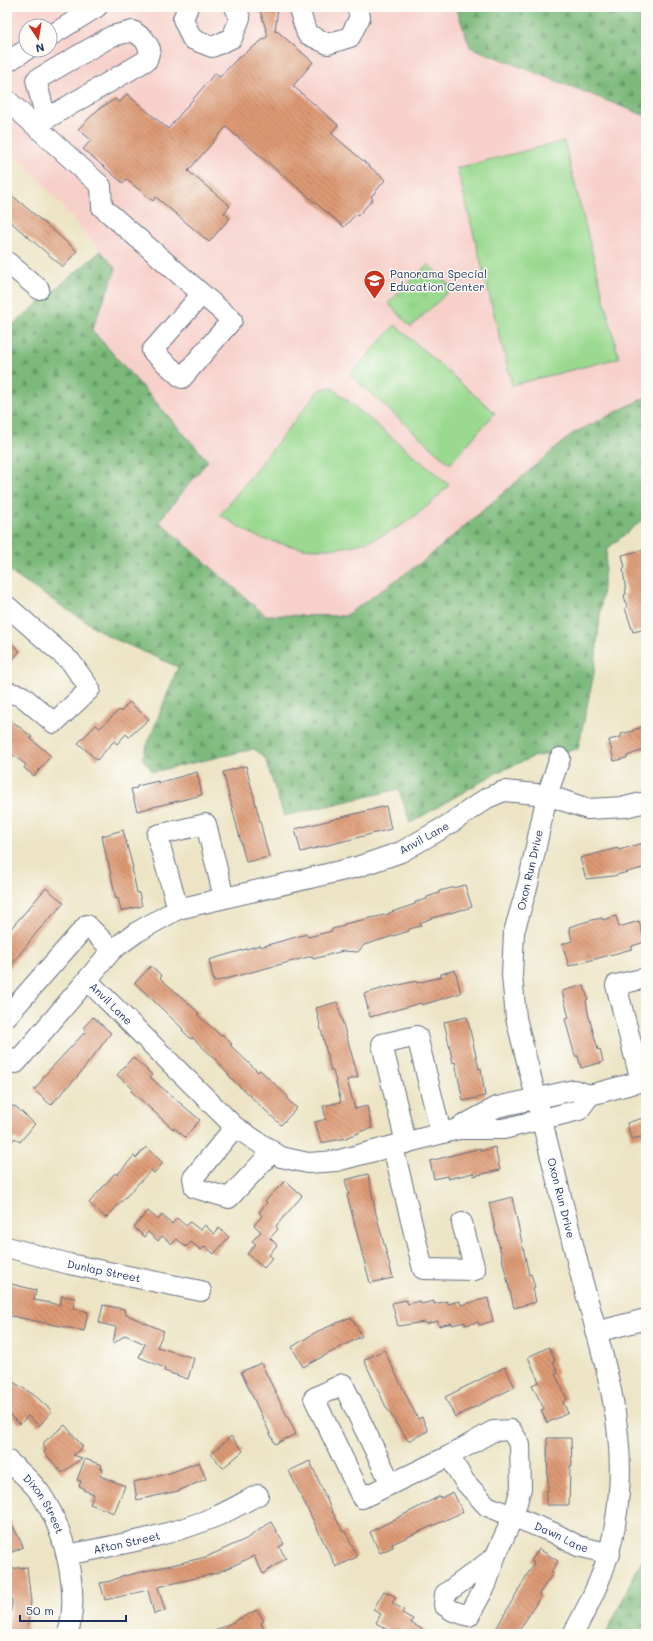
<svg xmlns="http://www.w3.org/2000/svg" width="653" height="1641" viewBox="0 0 653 1641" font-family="Mali,sans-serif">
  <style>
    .built { fill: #f7d0ca; fill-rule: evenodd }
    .grass { fill: #9ad98f; stroke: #5a8476 }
    .forest { fill: url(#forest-firs); stroke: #4b746c }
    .park { fill: url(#park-tufts); stroke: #5a8476 }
    .building { fill: url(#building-back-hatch) }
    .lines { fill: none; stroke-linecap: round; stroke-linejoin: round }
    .minor-casing { stroke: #646e82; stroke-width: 22 }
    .minor { stroke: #fff; stroke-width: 20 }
    .labels { text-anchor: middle; stroke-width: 3; stroke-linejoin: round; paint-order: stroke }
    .poi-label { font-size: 11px; fill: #1b2f5e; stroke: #fdfcf7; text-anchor: start }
    .street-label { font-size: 11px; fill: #1b2f5e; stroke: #fdfcf7 }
  </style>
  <defs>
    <pattern id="forest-firs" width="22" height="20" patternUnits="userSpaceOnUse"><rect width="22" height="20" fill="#7bb97a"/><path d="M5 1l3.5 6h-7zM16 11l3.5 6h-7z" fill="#649767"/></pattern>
    <pattern id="park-tufts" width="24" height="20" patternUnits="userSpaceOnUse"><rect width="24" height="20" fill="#9ad98f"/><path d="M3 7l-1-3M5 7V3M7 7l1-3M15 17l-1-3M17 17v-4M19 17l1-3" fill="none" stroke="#84bb7e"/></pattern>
    <pattern id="building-back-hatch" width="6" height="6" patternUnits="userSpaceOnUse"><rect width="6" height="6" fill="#dd9973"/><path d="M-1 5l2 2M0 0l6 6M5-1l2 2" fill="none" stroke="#b27d62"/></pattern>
  </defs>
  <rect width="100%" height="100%" fill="#fdfcf7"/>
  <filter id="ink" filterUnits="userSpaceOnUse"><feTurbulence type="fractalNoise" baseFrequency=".025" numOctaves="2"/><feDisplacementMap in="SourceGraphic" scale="8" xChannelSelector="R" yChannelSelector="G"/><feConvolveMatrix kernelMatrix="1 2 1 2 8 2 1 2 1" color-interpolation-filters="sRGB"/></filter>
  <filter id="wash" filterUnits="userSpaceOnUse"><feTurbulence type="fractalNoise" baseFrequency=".012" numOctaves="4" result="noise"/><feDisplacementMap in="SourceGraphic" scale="16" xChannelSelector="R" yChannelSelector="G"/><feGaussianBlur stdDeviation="0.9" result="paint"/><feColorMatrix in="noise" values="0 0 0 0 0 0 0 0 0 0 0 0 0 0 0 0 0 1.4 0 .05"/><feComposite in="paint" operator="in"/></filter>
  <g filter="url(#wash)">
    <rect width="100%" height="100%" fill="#ece4c4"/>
    <path class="built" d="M7,7H456L470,47L646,116V397L572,434L426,559L345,616L265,615L158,521L208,461L92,330L116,269L31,170L7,150ZM26,26H50V50H26Z"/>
    <path class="grass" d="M564,141L619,358L512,385L457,168Z
      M395,325L495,413L450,464L350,375Z
      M331,387L449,485C405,533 349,561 283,544C276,542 267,541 260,538C246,532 233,522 220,515L319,390Z"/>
    <path class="forest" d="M456,7H646V116L470,47Z
      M101,251L116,269L92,330L208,461L159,521L265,615L345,616L426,559L572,434L646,397V517L607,549L594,673L578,749L533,757L498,772L410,823L399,789L284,816L265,758L254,749L153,772L142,758L178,667L108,636L17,577L7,569V330Z
      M646,1538V1634H606L644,1555Z"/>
    <path class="park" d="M428,264L452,288L411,327L388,303Z"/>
    <g id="blocks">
      <path class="building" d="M259,7H278L275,32L277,31L313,62L293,86L338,125L331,133L385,180L371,197L373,199L358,216L356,214L344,227L226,127L188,171L230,206L224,213L230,218L209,242L156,197L153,201L126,179L123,183L83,149L91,140L78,129L100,108L116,99L119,103L127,94L168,129L215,73L220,77L237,59L268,36Z
        M7,191L77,251L63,267L7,219Z
        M643,550L646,562V629L633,632L625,608L627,607L624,595L626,594L623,568H625L622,555Z
        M7,639L20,651L7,666Z
        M129,702L149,719L129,737L126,734L117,744L114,741L97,760L78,743L96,725L100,728L119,710L121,712Z
        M7,717L32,737L31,739L51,756L34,776L24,768L26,765L7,750Z
        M646,726V749L627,756V758L614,761L609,740L621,737V734L633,731V730Z
        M246,766L269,857L246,862L223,772Z
        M197,772L202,795L137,811L131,789L137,788V786L158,781V783Z
        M386,806L391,829L301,852L295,829Z
        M123,830L133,868H132L137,893H139L142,906L121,911L118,898L116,899L108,861H107L102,836Z
        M646,842V867L613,876L586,879L580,858L618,848L619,850Z
        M465,885L472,907L432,918L420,923L421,926L409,929V931L364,945L358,952L343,951L313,959L312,956L214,982L209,960L260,945V947L307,934L308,937L332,931V929L344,926V924L389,914V913L415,904V902L427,899V897L439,893V891Z
        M46,888L64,903L37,932L7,971V933Z
        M616,916L619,927L639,921L645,942L632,946V949L569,966L562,944L572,941L569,927L592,920L602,918L603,920Z
        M151,966L162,976L160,978L199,1013L197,1014L221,1036L222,1034L232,1044L230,1045L258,1072L260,1070L288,1097L287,1099L297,1108L281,1125L233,1080L216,1060L193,1038L191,1039L182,1030L183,1029L135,983Z
        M455,970L461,993L422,1005L421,1003L370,1017L364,994L391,986V987L416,981L417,983L441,977V974Z
        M584,985L588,999L586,1000L588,1013L598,1050L600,1049L603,1062L581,1068L578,1056H575L565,1019L569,1018L562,991Z
        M337,1002L358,1077L347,1080L355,1109L367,1106L372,1128L359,1132V1133L347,1137V1138L321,1143L315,1122L326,1119L323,1106L341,1102L333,1071H331L316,1008Z
        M93,1017L111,1033L78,1076L51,1105L34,1090L43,1079L42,1078L86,1031L83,1028Z
        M467,1017L479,1069L481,1068L485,1096L463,1101L455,1062L453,1063L444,1022Z
        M133,1057L152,1075L150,1077L160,1086L200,1120L185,1137L174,1128L173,1129L131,1091L133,1089L117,1075Z
        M7,1101L14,1107L15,1106L35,1124L20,1142L15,1138L7,1147Z
        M646,1117V1136L631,1139L627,1123Z
        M146,1147L163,1163L154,1173L151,1170L106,1218L89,1203L115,1173L117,1175L134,1156L136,1158Z
        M495,1147L500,1170L474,1176L473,1173L448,1179L447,1176L434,1179L430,1161L480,1148L481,1151Z
        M368,1174L376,1214L393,1278L370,1283L347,1195L349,1194L345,1180Z
        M285,1181L302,1196L276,1226L278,1229L270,1238L277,1245L269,1255L273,1258L264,1268L247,1254L256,1244L252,1241L261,1232L254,1225L262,1216L259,1212L267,1203L265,1201Z
        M512,1197L529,1275L531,1274L535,1287L533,1288L536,1302L514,1308L489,1203Z
        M148,1211L158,1220L162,1215L172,1224L177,1218L186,1226L190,1222L200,1230L205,1225L214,1234L219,1228L229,1237L214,1254L205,1246L201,1250L191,1242L186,1247L177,1239L172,1244L162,1236L158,1241L148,1232L144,1237L134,1227Z
        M7,1283L36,1290L34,1300L60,1305L62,1296L75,1298L73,1308L88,1312L84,1331L7,1315Z
        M488,1298L493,1321L479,1325L478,1322L465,1325V1322L452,1325V1323L439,1326L438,1321L426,1324L425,1322L398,1326L392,1303L406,1300L408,1304L420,1301L421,1304L434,1301V1304L447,1301L448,1304L460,1301L461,1305Z
        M103,1305L124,1309L125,1314L164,1331L157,1347L194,1358L188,1379L164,1371L165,1368L139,1357L145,1344L125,1335L113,1344L116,1327L99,1323Z
        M351,1317L362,1336L303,1367L292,1347L316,1332Z
        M549,1347L555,1360L553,1361L558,1373L555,1374L567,1399L563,1402L568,1413L547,1423L541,1410L544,1409L532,1385L539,1382L528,1357Z
        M384,1350L418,1419L422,1417L428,1431L408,1441L401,1428L400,1429L386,1407L364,1360Z
        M261,1363L296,1434L275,1444L241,1372Z
        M505,1367L515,1387L455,1417L445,1397Z
        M7,1378L34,1395L52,1411L39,1426L28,1416L20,1424L7,1413Z
        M65,1425L83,1447L73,1455L82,1458L62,1473L44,1452L46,1450L44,1447V1442Z
        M231,1436L243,1451L223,1468L211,1454Z
        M547,1438H571L572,1466H570L569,1505H546V1491H548Z
        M85,1459L102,1465L101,1468L103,1469L100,1476L125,1486L114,1513L90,1504L94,1494L83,1490L84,1488L79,1486L81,1481L77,1480Z
        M310,1461L331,1509L343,1532L345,1531L357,1557L336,1567L289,1471Z
        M199,1462L206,1479L178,1491L137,1500L134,1482L167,1474Z
        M453,1492L463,1512L392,1544L393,1547L380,1553L370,1532L440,1496L441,1498Z
        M7,1515L23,1546L22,1548L7,1554Z
        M271,1522L284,1544L279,1547L286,1558L263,1574L254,1556L217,1573L158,1587L165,1611L154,1614L148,1590L105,1600L100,1583L111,1581L124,1575V1576L206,1557L246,1539Z
        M539,1549L558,1561L551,1572L553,1573L539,1594L541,1596L517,1634H493L534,1563L531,1561Z
        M27,1567L31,1602L26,1634H7L12,1603L8,1569Z
        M384,1591L396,1597L392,1603L404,1610L402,1613L413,1619L411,1623L431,1634H395L376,1623L381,1614L373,1610Z
        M257,1610L264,1621L261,1623L266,1634H209Z"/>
    </g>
  </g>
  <g filter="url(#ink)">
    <use href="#blocks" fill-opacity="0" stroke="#646e82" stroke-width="1"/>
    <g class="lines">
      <defs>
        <g id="minor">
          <path d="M188,7L183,19L192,39L212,47L232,38L240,18L235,7"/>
          <path d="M302,7L300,12L307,34L328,44L350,37L360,17L357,7"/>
          <path d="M50,36L97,7"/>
          <path d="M7,62L26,50"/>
          <path d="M7,100L101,186L102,207L232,320L182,378L152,351L202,294"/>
          <path d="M38,128L46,119L147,60L150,49L144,39L133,31L112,36L36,80L46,119"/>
          <path d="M7,262L39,289"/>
          <path d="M7,606L71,662L90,689L54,723L22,696L7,692"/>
          <path id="s1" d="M560,758L547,795L528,884L514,932L512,975L516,1018C538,1104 559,1190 581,1276C600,1346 625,1419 619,1492C615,1549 600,1585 573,1634"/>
          <path id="s2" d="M646,802L625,807L588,809L547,795L504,791L487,798L448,825L401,852L357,867L178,909L137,932L112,950L87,980L235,1127L281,1157L308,1163L336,1161L458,1129H503L579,1110L590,1095L646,1080"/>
          <path d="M178,909L157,835L206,824L224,898"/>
          <path d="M7,1016L87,925L112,950"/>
          <path d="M7,1056L16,1063L87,980"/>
          <path d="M641,1081L616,985L646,978"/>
          <path d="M235,1127L193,1178L195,1188L229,1198L272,1152"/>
          <path d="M460,1127L497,1107L574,1090L590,1095"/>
          <path d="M406,1143L382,1044L417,1036L441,1133"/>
          <path d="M393,1147L423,1269L475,1270L462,1223"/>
          <path id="s3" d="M7,1247L69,1264L201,1291"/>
          <path d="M596,1332L646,1319"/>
          <path d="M343,1384L391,1484L362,1498L314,1398Z"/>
          <path id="s4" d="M449,1456L465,1482L487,1506L554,1533L578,1546L610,1554"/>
          <path id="s5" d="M7,1460C18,1470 31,1480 40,1493C65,1529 80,1591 68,1634"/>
          <path d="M391,1484L449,1456L493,1431L511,1430L520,1445L521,1488L513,1517L495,1557"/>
          <path id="s6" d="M67,1555C117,1545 170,1536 217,1516C231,1510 244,1502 258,1495"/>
          <path d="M495,1557L486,1585L469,1616L453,1611L444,1605L445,1594Z"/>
        </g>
      </defs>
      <use href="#minor" class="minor-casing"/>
      <use href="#minor" class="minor"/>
    </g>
  </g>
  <defs>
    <symbol id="school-pin" viewBox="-11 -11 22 30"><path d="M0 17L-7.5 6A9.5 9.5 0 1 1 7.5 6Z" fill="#c8321e" stroke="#fdfcf7"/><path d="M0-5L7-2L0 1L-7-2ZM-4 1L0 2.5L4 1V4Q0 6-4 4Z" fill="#fff"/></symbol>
  </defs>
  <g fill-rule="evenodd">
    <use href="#school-pin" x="362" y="268" width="25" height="34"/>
  </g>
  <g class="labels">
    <g class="poi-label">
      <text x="390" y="278">Panorama Special<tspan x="390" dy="13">Education Center</tspan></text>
    </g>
    <g class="street-label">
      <text transform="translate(424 838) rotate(-29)" y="4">Anvil Lane</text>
      <text transform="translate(530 870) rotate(-77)" y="4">Oxon Run Drive</text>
      <text dy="4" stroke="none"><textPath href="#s2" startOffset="646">Anvil Lane</textPath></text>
      <text dy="4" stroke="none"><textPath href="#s1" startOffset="452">Oxon Run Drive</textPath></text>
      <text dy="4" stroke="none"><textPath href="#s3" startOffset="100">Dunlap Street</textPath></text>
      <text dy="4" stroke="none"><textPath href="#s5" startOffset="58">Dixon Street</textPath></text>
      <text dy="4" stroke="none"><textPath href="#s4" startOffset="144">Dawn Lane</textPath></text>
      <text dy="4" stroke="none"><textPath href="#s6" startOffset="61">Afton Street</textPath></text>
    </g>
  </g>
  <rect width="653" height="1641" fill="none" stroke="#fdfcf7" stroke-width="24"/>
  <g transform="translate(38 38) rotate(168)"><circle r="19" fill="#fdfcf7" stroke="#a3aaba"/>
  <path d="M0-3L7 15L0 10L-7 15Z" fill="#c8321e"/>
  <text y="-6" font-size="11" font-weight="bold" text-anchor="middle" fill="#1b2f5e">N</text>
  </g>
  <path d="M20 1615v6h106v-6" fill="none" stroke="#1b2f5e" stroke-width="2"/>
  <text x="26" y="1615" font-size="12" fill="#1b2f5e" stroke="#fdfcf7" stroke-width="3" paint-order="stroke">50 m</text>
</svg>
